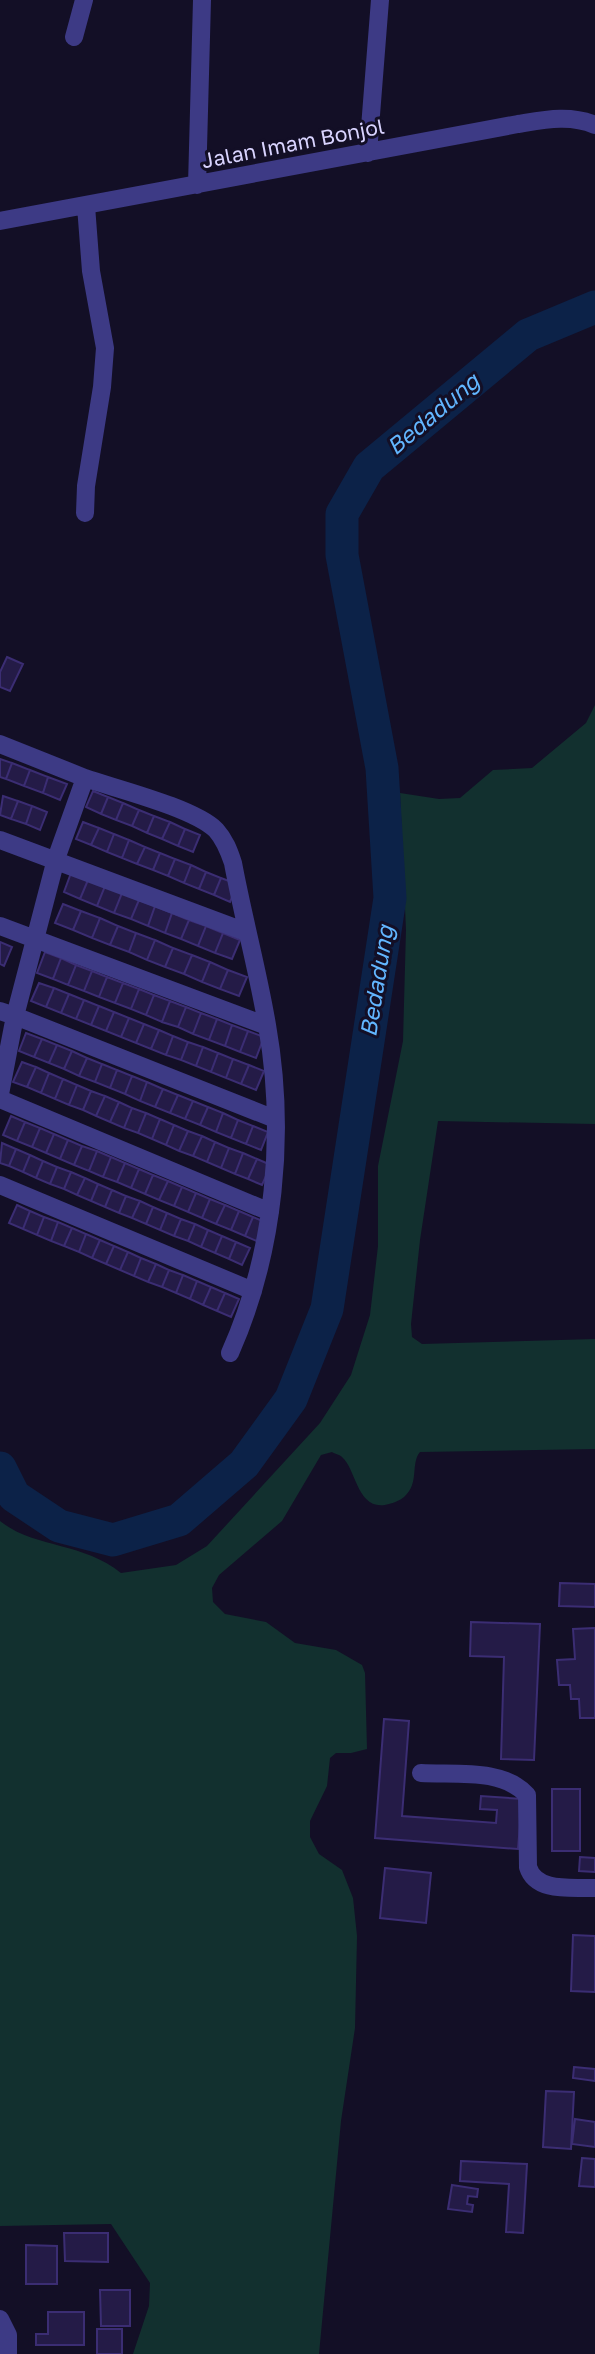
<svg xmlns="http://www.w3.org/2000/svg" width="595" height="2354" viewBox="0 0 595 2354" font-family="'Golos Text',sans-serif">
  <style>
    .green { fill: #12302f }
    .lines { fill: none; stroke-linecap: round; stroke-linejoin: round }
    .river { stroke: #0c2248; stroke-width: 33 }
    .building { fill: #241b47; stroke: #3b2d73; stroke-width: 2 }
    .minor { stroke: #3d3a85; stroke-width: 18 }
    .labels { text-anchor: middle; stroke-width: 6; stroke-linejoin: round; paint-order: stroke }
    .street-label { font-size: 21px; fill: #d9d4ff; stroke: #130f26 }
    .water-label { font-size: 23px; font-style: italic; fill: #62b6ff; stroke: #130f26 }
  </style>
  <rect width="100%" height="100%" fill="#130f26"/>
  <path class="green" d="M595,705V1124L438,1121L420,1240L411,1324L412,1337L422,1344L595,1339V1449L420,1452C410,1464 420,1483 404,1497C401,1500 393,1503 389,1504C357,1513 357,1470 342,1457C339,1454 335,1454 332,1452L321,1455L282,1521L219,1575L212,1588L213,1602L225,1614L266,1622L295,1643L336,1650L362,1665L365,1673L367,1749L351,1753H336L330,1758L327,1786L310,1821V1837L319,1854L342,1870L353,1898L357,1936L355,2028L341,2121L319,2354H133L149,2306L150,2283L111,2224L0,2226V1521C33,1548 83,1542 121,1573L176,1565L207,1546L320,1423L351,1375L370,1315L378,1246V1166L403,1041L406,930L400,793L439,799L460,798L493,770L532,768L586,723Z"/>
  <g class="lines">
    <path class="river" d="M0,1468L14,1496L59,1526L113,1540L179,1520L244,1464L291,1399L327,1309L390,898L382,768L342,555V514L369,467L528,335L595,307"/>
  </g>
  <path class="building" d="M7,657L23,664L10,691L0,687V672Z
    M0,759L12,763L6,779L0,777Z
    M12,763L30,770L24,786L6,779Z
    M30,770L48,777L43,793L24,786Z
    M48,777L67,784L60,800L43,793Z
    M93,791L108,797L101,814L86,807Z
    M3,796L18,801L11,819L0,815Z
    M108,797L123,803L116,820L101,814Z
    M18,801L32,806L26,824L11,819Z
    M123,803L139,810L132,826L116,820Z
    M32,806L47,812L40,830L26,824Z
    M139,810L154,816L147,833L132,826Z
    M154,816L170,822L162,839L147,833Z
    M83,822L99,828L91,845L76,839Z
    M170,822L185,829L178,846L162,839Z
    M99,828L114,834L107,852L91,845Z
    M185,829L200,835L193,852L178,846Z
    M114,834L129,840L122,858L107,852Z
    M129,840L145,847L137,864L122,858Z
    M145,847L160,853L153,870L137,864Z
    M160,853L175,859L168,876L153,870Z
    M175,859L191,865L184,883L168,876Z
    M191,865L206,872L199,889L184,883Z
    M206,872L221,878L214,895L199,889Z
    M71,873L88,880L80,899L64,892Z
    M221,878L237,884L230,902L214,895Z
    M88,880L105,886L97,906L80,899Z
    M105,886L122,893L114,913L97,906Z
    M122,893L139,900L131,919L114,913Z
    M139,900L155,906L148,926L131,919Z
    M63,904L81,911L73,930L55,923Z
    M155,906L172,913L165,933L148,926Z
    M81,911L100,918L92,938L73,930Z
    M172,913L189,920L181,939L165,933Z
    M100,918L118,926L110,945L92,938Z
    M189,920L206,926L198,946L181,939Z
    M118,926L136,933L129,952L110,945Z
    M206,926L223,933L215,953L198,946Z
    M136,933L155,940L147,960L129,952Z
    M223,933L240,940L232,959L215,953Z
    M155,940L173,948L165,967L147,960Z
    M0,942L12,947L4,966L0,964Z
    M173,948L192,955L184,974L165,967Z
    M45,952L61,958L53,979L37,973Z
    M192,955L210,962L202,982L184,974Z
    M61,958L76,965L68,985L53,979Z
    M210,962L228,970L220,989L202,982Z
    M76,965L92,971L84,991L68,985Z
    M228,970L247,977L239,996L220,989Z
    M92,971L107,977L99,997L84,991Z
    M107,977L123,983L115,1003L99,997Z
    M39,983L54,988L46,1007L31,1001Z
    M123,983L139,989L131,1009L115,1003Z
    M54,988L69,994L61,1013L46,1007Z
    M139,989L154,995L146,1015L131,1009Z
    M69,994L84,1000L76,1019L61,1013Z
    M154,995L170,1001L162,1022L146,1015Z
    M84,1000L99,1006L91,1025L76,1019Z
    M170,1001L186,1007L178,1027L162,1022Z
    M99,1006L114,1012L106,1031L91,1025Z
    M186,1007L201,1013L193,1034L178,1027Z
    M114,1012L129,1018L121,1037L106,1031Z
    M201,1013L217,1019L209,1040L193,1034Z
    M129,1018L144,1024L136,1043L121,1037Z
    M217,1019L232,1025L225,1046L209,1040Z
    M144,1024L159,1030L151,1049L136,1043Z
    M232,1025L248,1031L240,1052L225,1046Z
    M159,1030L173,1036L166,1055L151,1049Z
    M248,1031L264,1037L256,1058L240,1052Z
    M26,1033L42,1039L34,1057L19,1051Z
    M173,1036L188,1042L181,1060L166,1055Z
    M42,1039L57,1045L49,1063L34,1057Z
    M188,1042L203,1047L196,1066L181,1060Z
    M57,1045L72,1051L64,1069L49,1063Z
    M203,1047L218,1053L211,1072L196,1066Z
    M72,1051L87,1058L79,1076L64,1069Z
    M218,1053L233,1059L226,1078L211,1072Z
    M87,1058L102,1064L95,1082L79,1076Z
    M233,1059L249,1065L241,1084L226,1078Z
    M22,1062L36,1067L27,1087L13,1082Z
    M102,1064L117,1070L110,1088L95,1082Z
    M249,1065L264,1071L256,1090L241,1084Z
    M36,1067L49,1073L41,1093L27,1087Z
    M117,1070L132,1076L125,1094L110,1088Z
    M49,1073L63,1079L55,1099L41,1093Z
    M132,1076L147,1082L140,1101L125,1094Z
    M63,1079L77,1085L69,1105L55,1099Z
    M147,1082L163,1089L155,1107L140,1101Z
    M77,1085L91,1091L83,1110L69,1105Z
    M163,1089L178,1095L170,1113L155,1107Z
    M91,1091L105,1096L96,1116L83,1110Z
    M178,1095L193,1101L185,1119L170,1113Z
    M105,1096L119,1102L110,1122L96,1116Z
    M193,1101L208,1107L200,1125L185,1119Z
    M119,1102L132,1108L124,1128L110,1122Z
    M208,1107L223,1113L216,1132L200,1125Z
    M132,1108L146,1113L138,1133L124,1128Z
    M146,1113L160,1119L152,1139L138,1133Z
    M223,1113L238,1120L231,1138L216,1132Z
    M11,1116L25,1122L17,1141L3,1135Z
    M160,1119L174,1125L166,1145L152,1139Z
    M238,1120L253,1126L246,1144L231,1138Z
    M25,1122L40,1128L32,1147L17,1141Z
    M174,1125L188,1131L179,1151L166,1145Z
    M253,1126L268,1132L261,1150L246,1144Z
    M40,1128L54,1134L46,1153L32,1147Z
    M188,1131L202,1136L193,1156L179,1151Z
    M54,1134L68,1140L60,1159L46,1153Z
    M202,1136L215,1142L207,1162L193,1156Z
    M68,1140L82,1146L74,1165L60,1159Z
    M215,1142L229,1148L221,1168L207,1162Z
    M2,1143L16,1149L9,1166L0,1163Z
    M82,1146L97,1151L89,1171L74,1165Z
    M229,1148L243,1153L235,1174L221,1168Z
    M16,1149L30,1155L23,1172L9,1166Z
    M97,1151L111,1157L103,1177L89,1171Z
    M243,1153L257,1159L248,1179L235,1174Z
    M30,1155L43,1161L36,1178L23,1172Z
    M111,1157L125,1163L117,1182L103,1177Z
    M257,1159L271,1165L262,1185L248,1179Z
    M43,1161L57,1167L50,1184L36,1178Z
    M125,1163L139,1169L131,1188L117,1182Z
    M57,1167L71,1172L64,1189L50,1184Z
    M139,1169L153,1175L145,1194L131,1188Z
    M71,1172L85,1178L77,1195L64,1189Z
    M153,1175L168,1181L159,1200L145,1194Z
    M85,1178L98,1184L91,1201L77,1195Z
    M168,1181L182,1187L174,1206L159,1200Z
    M98,1184L112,1190L105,1207L91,1201Z
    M182,1187L196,1193L188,1212L174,1206Z
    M112,1190L126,1196L119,1213L105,1207Z
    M196,1193L210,1199L202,1218L188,1212Z
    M126,1196L140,1201L132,1218L119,1213Z
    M210,1199L225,1205L216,1224L202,1218Z
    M140,1201L153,1207L146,1224L132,1218Z
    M17,1205L30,1211L23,1229L9,1223Z
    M225,1205L239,1211L231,1230L216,1224Z
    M153,1207L167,1213L160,1230L146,1224Z
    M30,1211L44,1217L37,1235L23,1229Z
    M239,1211L253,1217L245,1236L231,1230Z
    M167,1213L181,1219L174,1236L160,1230Z
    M44,1217L58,1222L51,1241L37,1235Z
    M253,1217L267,1223L259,1242L245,1236Z
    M181,1219L195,1224L188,1241L174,1236Z
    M58,1222L72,1228L64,1246L51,1241Z
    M195,1224L208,1230L201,1247L188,1241Z
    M72,1228L86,1234L79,1252L64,1246Z
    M208,1230L222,1236L215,1253L201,1247Z
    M86,1234L100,1240L92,1258L79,1252Z
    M222,1236L236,1242L229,1259L215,1253Z
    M100,1240L114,1246L106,1264L92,1258Z
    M236,1242L250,1248L242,1265L229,1259Z
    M114,1246L128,1252L120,1270L106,1264Z
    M128,1252L141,1258L134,1276L120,1270Z
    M141,1258L156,1264L148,1282L134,1276Z
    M156,1264L169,1270L162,1287L148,1282Z
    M169,1270L183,1275L176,1293L162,1287Z
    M183,1275L197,1281L190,1299L176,1293Z
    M197,1281L211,1287L203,1305L190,1299Z
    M211,1287L225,1293L217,1311L203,1305Z
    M225,1293L239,1299L231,1317L217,1311Z
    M560,1583L595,1584V1607L559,1606Z
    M471,1622L540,1624L534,1760L501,1759L504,1657L470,1656Z
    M595,1628V1718H580L579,1699H571L570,1685H559L557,1660L575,1659L573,1629Z
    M384,1719L409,1721L402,1816L496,1823L497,1810L480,1809L481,1796L522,1799L518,1849L375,1838Z
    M552,1789H580V1851H552Z
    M580,1857L595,1858V1872L579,1871Z
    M385,1868L431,1873L426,1923L380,1918Z
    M573,1935L595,1936V1992L571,1991Z
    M574,2067L595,2069V2081L573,2078Z
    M546,2091L574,2092L571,2149L543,2147Z
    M575,2119L595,2122V2147L572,2144Z
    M582,2158L595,2159V2187L579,2186Z
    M461,2161L527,2164L523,2233L506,2232L509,2184L460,2181Z
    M452,2185L478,2189L477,2197L468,2196L467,2204L473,2205L472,2212L448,2209Z
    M64,2233H108V2262L65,2261Z
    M26,2245L57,2246V2284H26Z
    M100,2290H130V2326H101Z
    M48,2312H84V2345H36V2334H48Z
    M97,2329H122V2354H97Z"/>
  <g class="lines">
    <path class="minor" d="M74,37L84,0
      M368,153L380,0
      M197,185L202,0
      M0,221L518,124C543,120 570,114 595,125
      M85,513L86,486L102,387L105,348L91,271L86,206
      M0,744L85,778L56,859L15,1016L0,1011
      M85,778C117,789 194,808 216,830C225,840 229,851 233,863C243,917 258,971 267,1025C286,1133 275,1252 230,1353
      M0,840L246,932
      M0,926L267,1026
      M0,1094L15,1016L275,1119
      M0,1099L270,1212
      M0,1185L253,1291
      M421,1773C456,1775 502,1768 527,1795L528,1867C536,1893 572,1887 595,1888
      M0,2319L8,2335V2354"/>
  </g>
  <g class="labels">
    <g class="street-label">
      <text transform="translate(293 144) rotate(-11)" y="7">Jalan Imam Bonjol</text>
    </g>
    <g class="water-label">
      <text transform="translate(433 414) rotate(-40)" y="8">Bedadung</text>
      <text transform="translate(377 981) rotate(-81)" y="8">Bedadung</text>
    </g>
  </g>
</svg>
